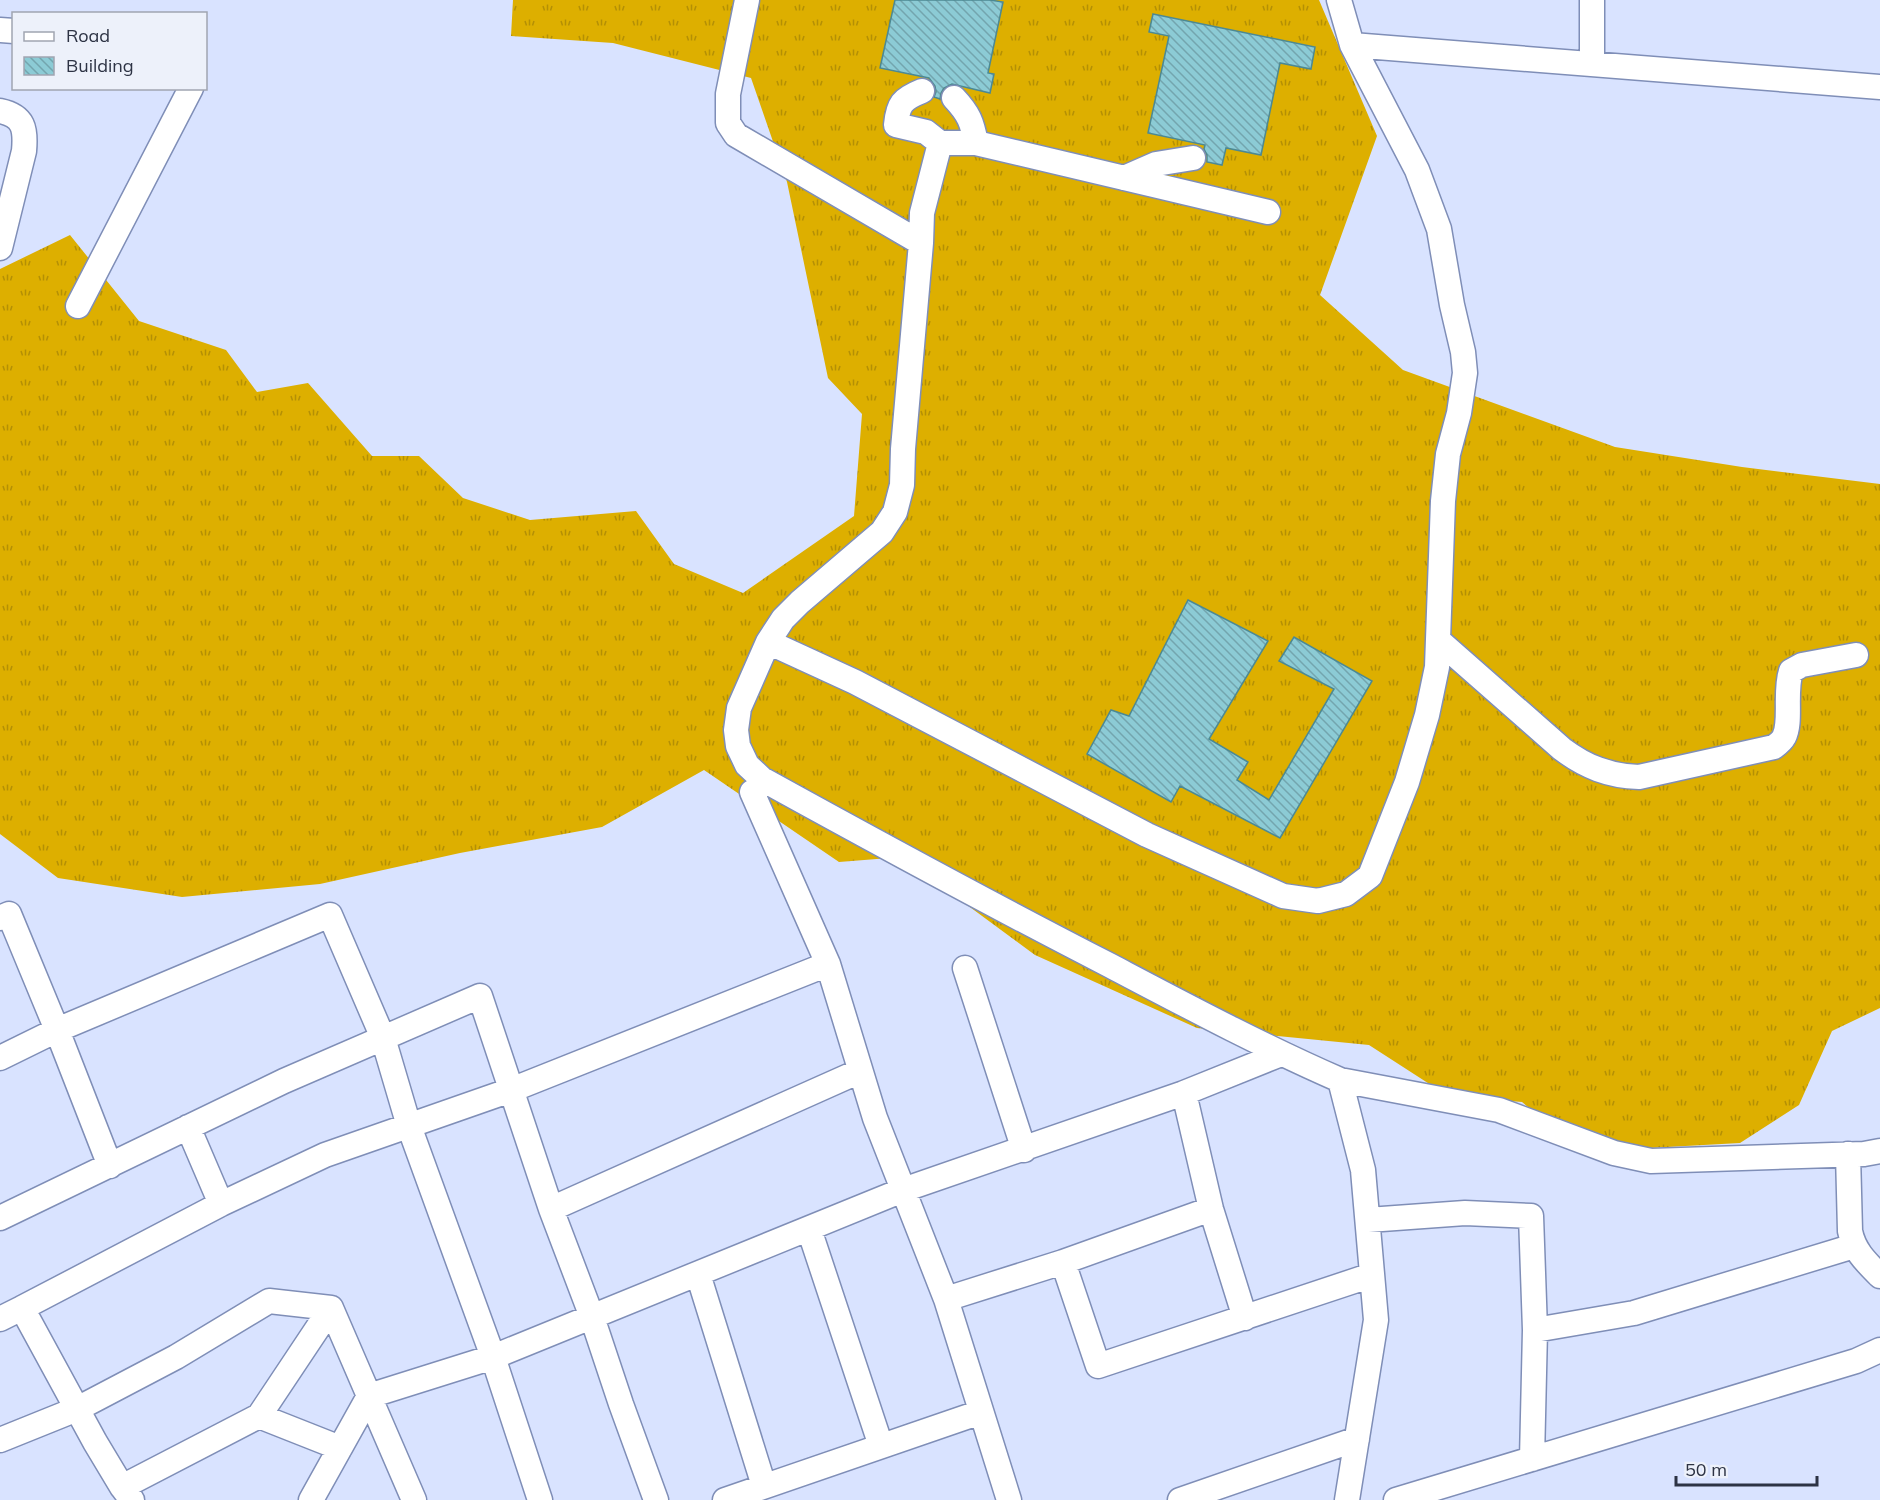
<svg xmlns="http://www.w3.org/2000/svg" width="1880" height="1500" viewBox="0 0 1880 1500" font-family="Mulish,sans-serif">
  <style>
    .grass { fill: url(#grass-tufts) }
    .building { fill: url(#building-back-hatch); stroke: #4c8993; stroke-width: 1.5 }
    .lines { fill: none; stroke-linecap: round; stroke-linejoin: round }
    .minor-casing { stroke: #7f8eb7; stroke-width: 27 }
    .minor { stroke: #fff; stroke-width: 24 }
  </style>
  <defs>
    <pattern id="grass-tufts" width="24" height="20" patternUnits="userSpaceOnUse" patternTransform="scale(1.5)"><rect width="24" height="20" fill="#ddaf00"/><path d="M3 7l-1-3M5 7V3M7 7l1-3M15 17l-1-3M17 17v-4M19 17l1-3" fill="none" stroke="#b48f04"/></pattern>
    <pattern id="building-back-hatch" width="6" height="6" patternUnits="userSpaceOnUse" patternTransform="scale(1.5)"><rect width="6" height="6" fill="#8ccbd5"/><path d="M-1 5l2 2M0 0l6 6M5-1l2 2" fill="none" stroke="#73a5ae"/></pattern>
  </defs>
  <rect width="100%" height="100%" fill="#d9e3ff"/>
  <path class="grass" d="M513,0H1319L1377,136L1320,295L1403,370L1615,447L1742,467L1880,484V1008L1832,1031L1799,1105L1740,1143L1631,1149L1558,1132L1522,1102L1448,1096L1369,1045L1197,1028L1035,955L902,857L839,862L704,770L602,827L460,853L320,884L182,897L58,878L0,834V269L70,235L139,321L226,350L257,392L308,383L372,456H419L463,498L530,520L636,511L674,564L743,593L854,516L862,414L828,378L787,182L751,78L613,43L511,36Z"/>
  <path class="building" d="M895,0H990L1003,2L988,73L994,74L990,93L952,84L944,88L941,93L940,99L934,97L936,92L935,86L929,78L880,68Z
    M1153,14L1315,47L1311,69L1280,63L1261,155L1226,148L1222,165L1207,162V155L1204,149L1205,145L1148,133L1169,36L1149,32Z
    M1188,600L1268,641L1209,739L1248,762L1237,780L1269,800L1334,689L1279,661L1294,637L1372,681L1280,838L1180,786L1171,802L1087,754L1111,710L1129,716Z"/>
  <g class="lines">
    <defs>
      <path id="minor" d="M747,0L728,94V123L736,135L921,243
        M1339,0L1352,45L1417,170L1439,229L1452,305L1463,352L1465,373L1459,413L1448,454L1443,501L1437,667L1427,715L1407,782L1370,876L1346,894L1318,901L1283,896L1147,835L855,682L768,642L739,708L736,730L738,746L747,765L762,779C878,843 994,906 1111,966C1187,1006 1262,1046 1340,1080L1363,1170L1376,1320L1347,1500
        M0,30L14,31
        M1352,45L1880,87
        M1592,64V0
        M922,91C902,99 898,104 896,125L926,132L940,143
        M954,98C969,114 972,122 976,143
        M0,111C24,116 26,129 24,151L0,248
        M1124,178L1156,164L1193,158
        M78,306L191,88
        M1438,640L1562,749C1586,767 1609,776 1639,777L1774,747C1778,744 1782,741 1784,737C1792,722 1784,692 1791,671L1802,665L1856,655
        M768,642L783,619L800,602L882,532L895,512L902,485L903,449L921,243L922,213L940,143H976L1268,212
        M752,792L828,964L875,1118L946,1299L1009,1500
        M0,918L9,914L57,1030L0,1058
        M965,968L1024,1150
        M1340,1080L1499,1110L1614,1153L1651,1161L1864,1154L1880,1151
        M1184,1093L1281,1054
        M188,1127L221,1204
        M1848,1154L1850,1231C1854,1251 1866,1262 1880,1276
        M110,1166L57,1030L330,915L383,1038L409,1126L493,1357L540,1500
        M551,1209L860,1071
        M0,1218L284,1081L480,996L551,1209L592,1317L621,1404L656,1500
        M1368,1220L1465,1213L1531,1216L1535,1330L1532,1459
        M809,1229L881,1446
        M1063,1262L1211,1209
        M698,1274L764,1486
        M946,1299L1063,1262L1098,1366L1372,1275
        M22,1308L221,1204L325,1155L511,1090L828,964
        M0,1319L22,1308L95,1442L122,1487L132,1500
        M1535,1330L1634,1313L1854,1246
        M259,1416L331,1308
        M0,1440L77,1409L176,1357L269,1301L331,1308L414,1500
        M122,1487L259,1416L340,1448
        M311,1500L369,1396L493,1357L903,1190L1184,1093L1211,1209L1245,1318
        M725,1500L981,1412
        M1180,1500L1357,1439
        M1396,1500L1856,1361L1880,1350"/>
    </defs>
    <use href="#minor" class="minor-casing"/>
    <use href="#minor" class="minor"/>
  </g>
  <rect x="12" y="12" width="195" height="78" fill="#edf1fa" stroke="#a0a5b1" stroke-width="1.5"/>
  <rect x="24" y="32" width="30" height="9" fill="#ffffff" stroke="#a0a5b1" stroke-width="1.5"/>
  <text x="66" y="42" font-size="18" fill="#2d3344">Road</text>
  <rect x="24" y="57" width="30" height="18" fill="url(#building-back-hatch)" stroke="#a0a5b1" stroke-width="1.5"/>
  <text x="66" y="72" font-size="18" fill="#2d3344">Building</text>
  <path d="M1676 1476v9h141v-9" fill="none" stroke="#2d3344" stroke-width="3"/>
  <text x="1685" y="1476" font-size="18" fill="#2d3344" stroke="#edf1fa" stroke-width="4.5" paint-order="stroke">50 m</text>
</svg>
